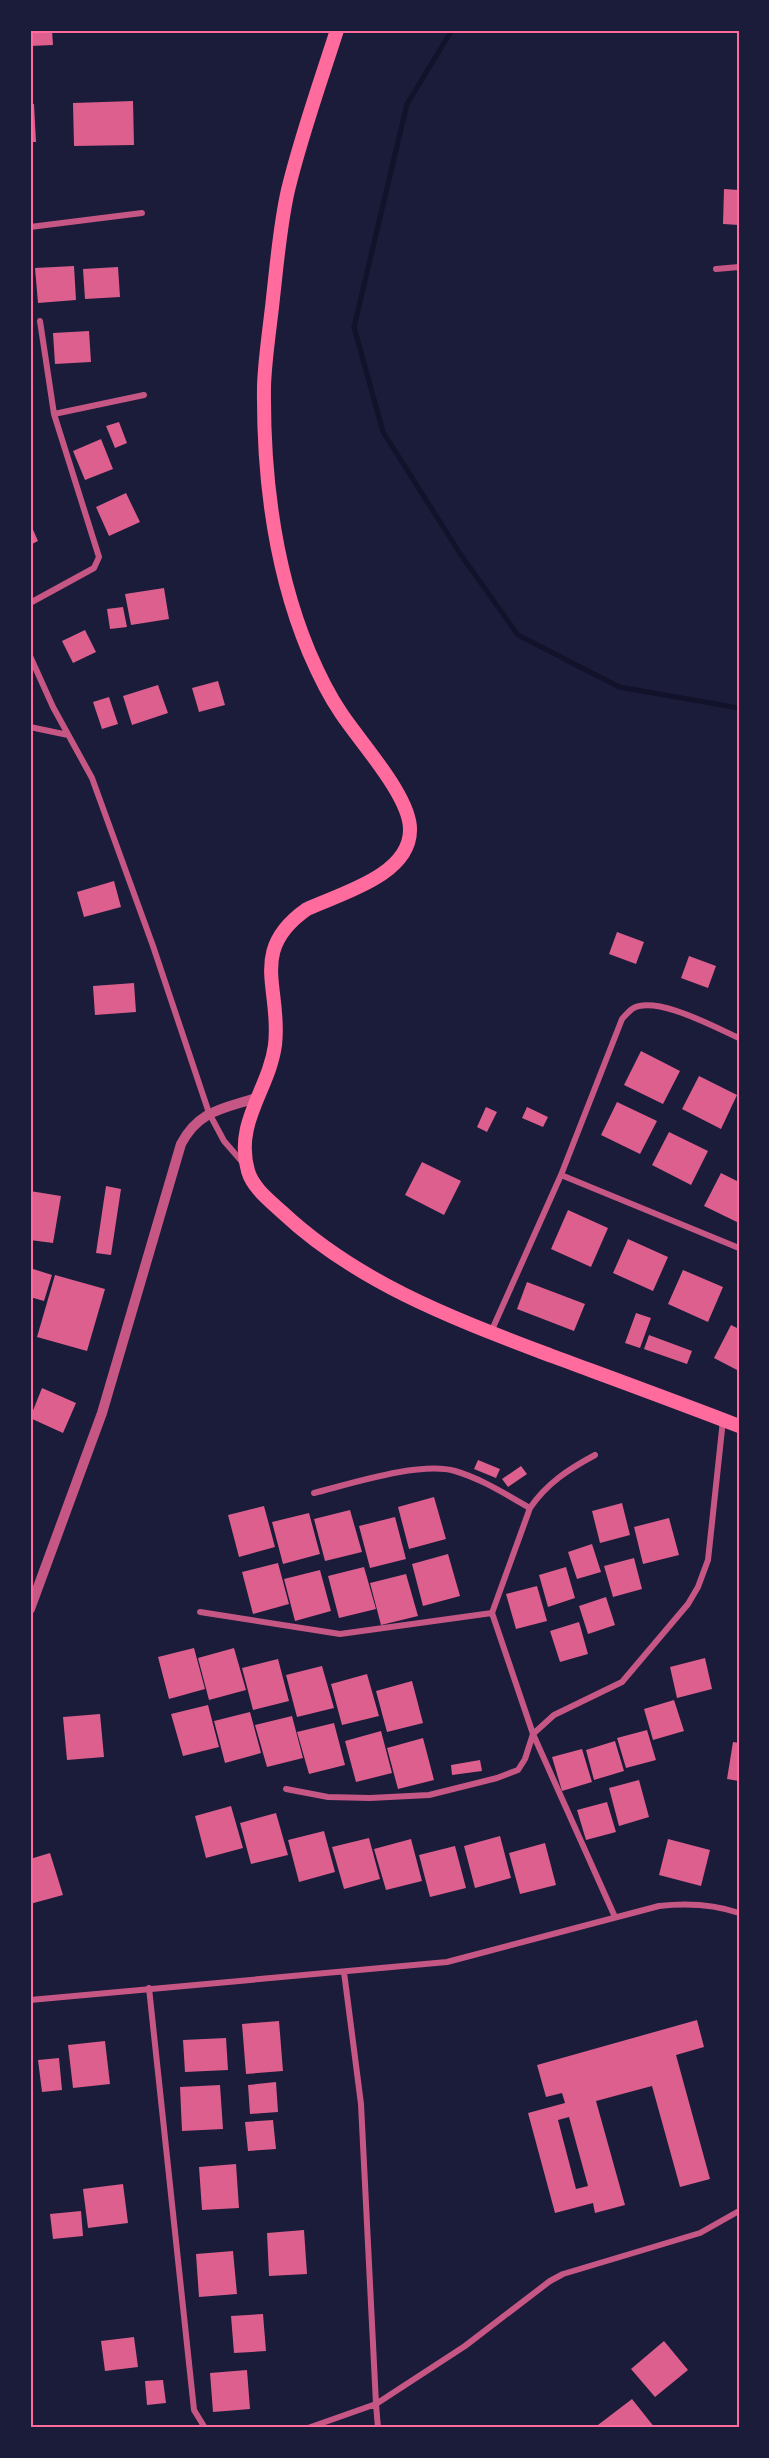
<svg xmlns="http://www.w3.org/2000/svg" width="769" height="2458" viewBox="0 0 769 2458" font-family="'Alegreya Sans',sans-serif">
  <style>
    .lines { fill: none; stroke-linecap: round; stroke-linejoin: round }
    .stream { stroke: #12122b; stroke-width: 5 }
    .building { fill: #dd5f8e; fill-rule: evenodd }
    .minor { stroke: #c65784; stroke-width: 6 }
    .tertiary { stroke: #c65784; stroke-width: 10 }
    .primary { stroke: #ff6b9d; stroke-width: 14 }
    .neatline { fill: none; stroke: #ff6b9d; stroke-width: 2 }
  </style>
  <rect width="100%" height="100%" fill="#1b1b3a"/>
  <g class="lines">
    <path class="stream" d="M452,30L407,104L354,327L383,432L461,555L518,635L619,687L739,708"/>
  </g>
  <path class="building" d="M30,30H52L53,45L30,46Z
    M133,101L134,145L74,146L73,103Z
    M30,104H34L36,142H30Z
    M30,181H32L33,205H30Z
    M724,189L739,190V225L723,224Z
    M74,266L76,300L38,303L35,268Z
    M118,267L120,297L85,299L83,269Z
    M89,331L91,362L55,364L53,333Z
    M119,422L127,443L115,448L106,426Z
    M101,439L113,469L85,480L73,451Z
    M126,493L140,522L109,536L96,507Z
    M30,523L38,541L30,545Z
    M164,588L169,619L131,625L125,594Z
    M123,607L127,627L110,629L107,609Z
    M85,630L96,652L73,663L62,641Z
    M218,681L225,705L199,712L192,688Z
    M158,685L168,713L132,725L123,696Z
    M109,697L118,724L102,729L93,702Z
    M114,881L121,907L84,917L77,892Z
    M617,932L644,942L636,964L609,954Z
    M689,956L716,966L708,988L681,978Z
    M134,983L136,1012L95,1015L93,986Z
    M641,1051L680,1071L663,1104L624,1085Z
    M699,1076L737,1095L721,1129L682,1109Z
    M617,1102L657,1121L640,1154L601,1135Z
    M486,1107L497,1112L487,1132L477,1127Z
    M527,1107L548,1117L543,1127L522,1118Z
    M669,1132L708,1151L691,1185L652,1165Z
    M422,1162L461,1181L444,1215L405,1195Z
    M721,1173L739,1182V1223L704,1206Z
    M106,1186L121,1189L111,1255L96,1253Z
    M30,1191L61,1196L53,1243L30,1240Z
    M568,1210L608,1228L591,1267L551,1249Z
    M628,1239L668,1257L653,1291L613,1273Z
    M30,1268L52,1275L44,1301L30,1297Z
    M683,1270L723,1287L708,1322L668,1304Z
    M55,1275L105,1289L87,1351L37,1337Z
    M527,1282L585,1304L574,1331L517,1309Z
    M636,1313L651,1318L640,1348L625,1343Z
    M731,1325L739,1329V1371L714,1358Z
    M649,1335L692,1351L687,1364L644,1349Z
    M42,1388L76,1403L63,1433L30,1418Z
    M478,1460L500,1469L496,1478L474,1469Z
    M521,1466L527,1474L508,1487L502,1479Z
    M434,1497L446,1539L409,1549L398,1507Z
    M622,1503L630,1535L600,1543L592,1511Z
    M264,1506L275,1547L239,1557L228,1515Z
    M350,1510L362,1552L325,1561L314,1519Z
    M309,1513L320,1554L283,1564L272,1522Z
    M395,1517L406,1559L370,1568L359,1526Z
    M669,1518L679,1555L643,1564L634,1527Z
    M592,1544L601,1572L577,1579L568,1552Z
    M448,1554L460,1596L423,1606L412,1564Z
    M634,1558L642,1589L613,1597L604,1566Z
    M278,1563L289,1604L253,1614L242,1572Z
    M364,1567L376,1609L339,1618L328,1576Z
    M566,1567L575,1598L548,1607L539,1575Z
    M320,1570L331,1611L295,1621L284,1579Z
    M406,1574L418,1616L381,1625L370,1583Z
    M537,1586L547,1621L516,1629L506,1594Z
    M606,1597L615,1625L588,1634L579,1606Z
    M579,1622L588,1654L560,1662L550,1631Z
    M194,1648L205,1689L169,1699L158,1657Z
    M234,1648L246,1690L209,1700L198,1658Z
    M705,1658L712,1689L677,1698L670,1667Z
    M278,1659L289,1701L253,1710L242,1668Z
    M322,1666L334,1708L297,1717L286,1675Z
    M367,1674L379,1716L342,1725L331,1684Z
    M412,1681L423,1723L387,1732L376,1691Z
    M674,1700L684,1731L653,1740L644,1709Z
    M208,1705L219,1747L183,1756L171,1714Z
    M250,1712L261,1753L225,1763L214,1721Z
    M100,1714L104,1757L67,1760L63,1717Z
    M292,1716L303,1758L267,1767L255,1725Z
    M334,1723L345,1765L309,1774L297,1732Z
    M647,1730L656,1760L626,1768L617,1738Z
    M381,1731L392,1773L356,1782L345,1741Z
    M423,1738L434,1780L398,1789L387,1748Z
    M615,1741L624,1771L594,1780L586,1750Z
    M733,1742L739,1743V1781L727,1779Z
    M582,1749L592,1782L562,1791L552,1757Z
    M480,1760L482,1771L452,1775L451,1765Z
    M639,1780L649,1817L619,1826L609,1788Z
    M607,1802L616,1832L586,1840L577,1810Z
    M231,1806L243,1848L206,1858L195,1816Z
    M276,1813L288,1855L251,1864L240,1823Z
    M324,1831L335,1872L299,1882L288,1840Z
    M500,1836L511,1878L475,1888L464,1846Z
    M369,1838L380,1879L344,1889L332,1847Z
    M411,1839L422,1881L386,1890L374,1849Z
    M668,1839L710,1850L701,1886L659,1875Z
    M545,1843L556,1885L520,1894L509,1853Z
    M455,1846L466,1888L430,1897L419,1855Z
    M50,1853L63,1895L30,1904V1859Z
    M697,2020L704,2047L676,2055L710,2179L680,2187L652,2086L596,2101L625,2205L595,2213L593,2203L555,2213L528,2113L565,2103L562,2093L546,2097L537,2065ZM569,2117L588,2186L576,2189L558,2120Z
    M279,2021L283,2071L246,2074L242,2024Z
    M226,2038L228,2070L185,2072L183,2040Z
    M105,2041L110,2084L73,2088L68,2045Z
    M59,2058L62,2090L42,2092L38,2060Z
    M276,2082L278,2112L250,2114L248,2085Z
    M220,2085L223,2129L182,2131L180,2087Z
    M273,2120L276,2149L248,2151L245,2122Z
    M236,2164L239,2208L202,2210L199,2167Z
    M123,2184L128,2223L88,2228L83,2189Z
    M81,2211L83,2236L53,2239L50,2214Z
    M304,2230L307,2274L269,2276L267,2233Z
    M233,2251L237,2294L199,2297L196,2254Z
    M263,2314L266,2351L234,2353L231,2316Z
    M134,2337L138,2367L105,2371L101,2341Z
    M664,2341L688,2370L655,2397L631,2369Z
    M247,2370L250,2409L213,2412L210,2373Z
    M163,2380L166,2403L147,2405L145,2381Z
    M632,2399L655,2428H594Z"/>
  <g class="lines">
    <path class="minor" d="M30,227L142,213
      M716,269L739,267
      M54,414L144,395
      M30,603L94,568L99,557L54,414L40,321
      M30,656L53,707L92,778L153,946L209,1113L224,1141L244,1164
      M30,727L68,735
      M561,1175L739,1248
      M491,1332L561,1175L622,1019C625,1016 628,1012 632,1009C655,994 716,1028 739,1038
      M314,1493C350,1484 420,1461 455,1471C482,1479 505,1494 530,1508
      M200,1612L340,1634L492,1613
      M286,1789L328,1797L370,1798L429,1795L497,1778L518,1770L525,1759L533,1734L492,1613L530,1508C547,1483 569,1469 595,1455
      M615,1917L533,1734L554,1715L622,1682L688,1604L698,1587L708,1560L723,1420
      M149,1988L194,2410L205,2428
      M30,2000L447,1962L659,1906C686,1903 713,1904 739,1913
      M308,2428L376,2404L361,2104L344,1972
      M378,2428L376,2404L465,2346L550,2281L563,2274L700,2233L739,2211"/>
    <path class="tertiary" d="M30,1609L102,1413L181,1144C199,1110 223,1109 256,1098"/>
    <path class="primary" d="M337,30C320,83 301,136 288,190C280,225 277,263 273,298C270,327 265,357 264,386C263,477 274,568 309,652C318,673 328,694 341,713C360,742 411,797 410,830C410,875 342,893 307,909C247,951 282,989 275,1045C269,1090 234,1122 248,1171C253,1188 269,1200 282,1212C359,1284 455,1319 552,1356C614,1379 677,1402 739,1426"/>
  </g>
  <rect width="769" height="2458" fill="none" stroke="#1b1b3a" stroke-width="63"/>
  <rect x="32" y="32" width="706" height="2394" class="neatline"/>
</svg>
